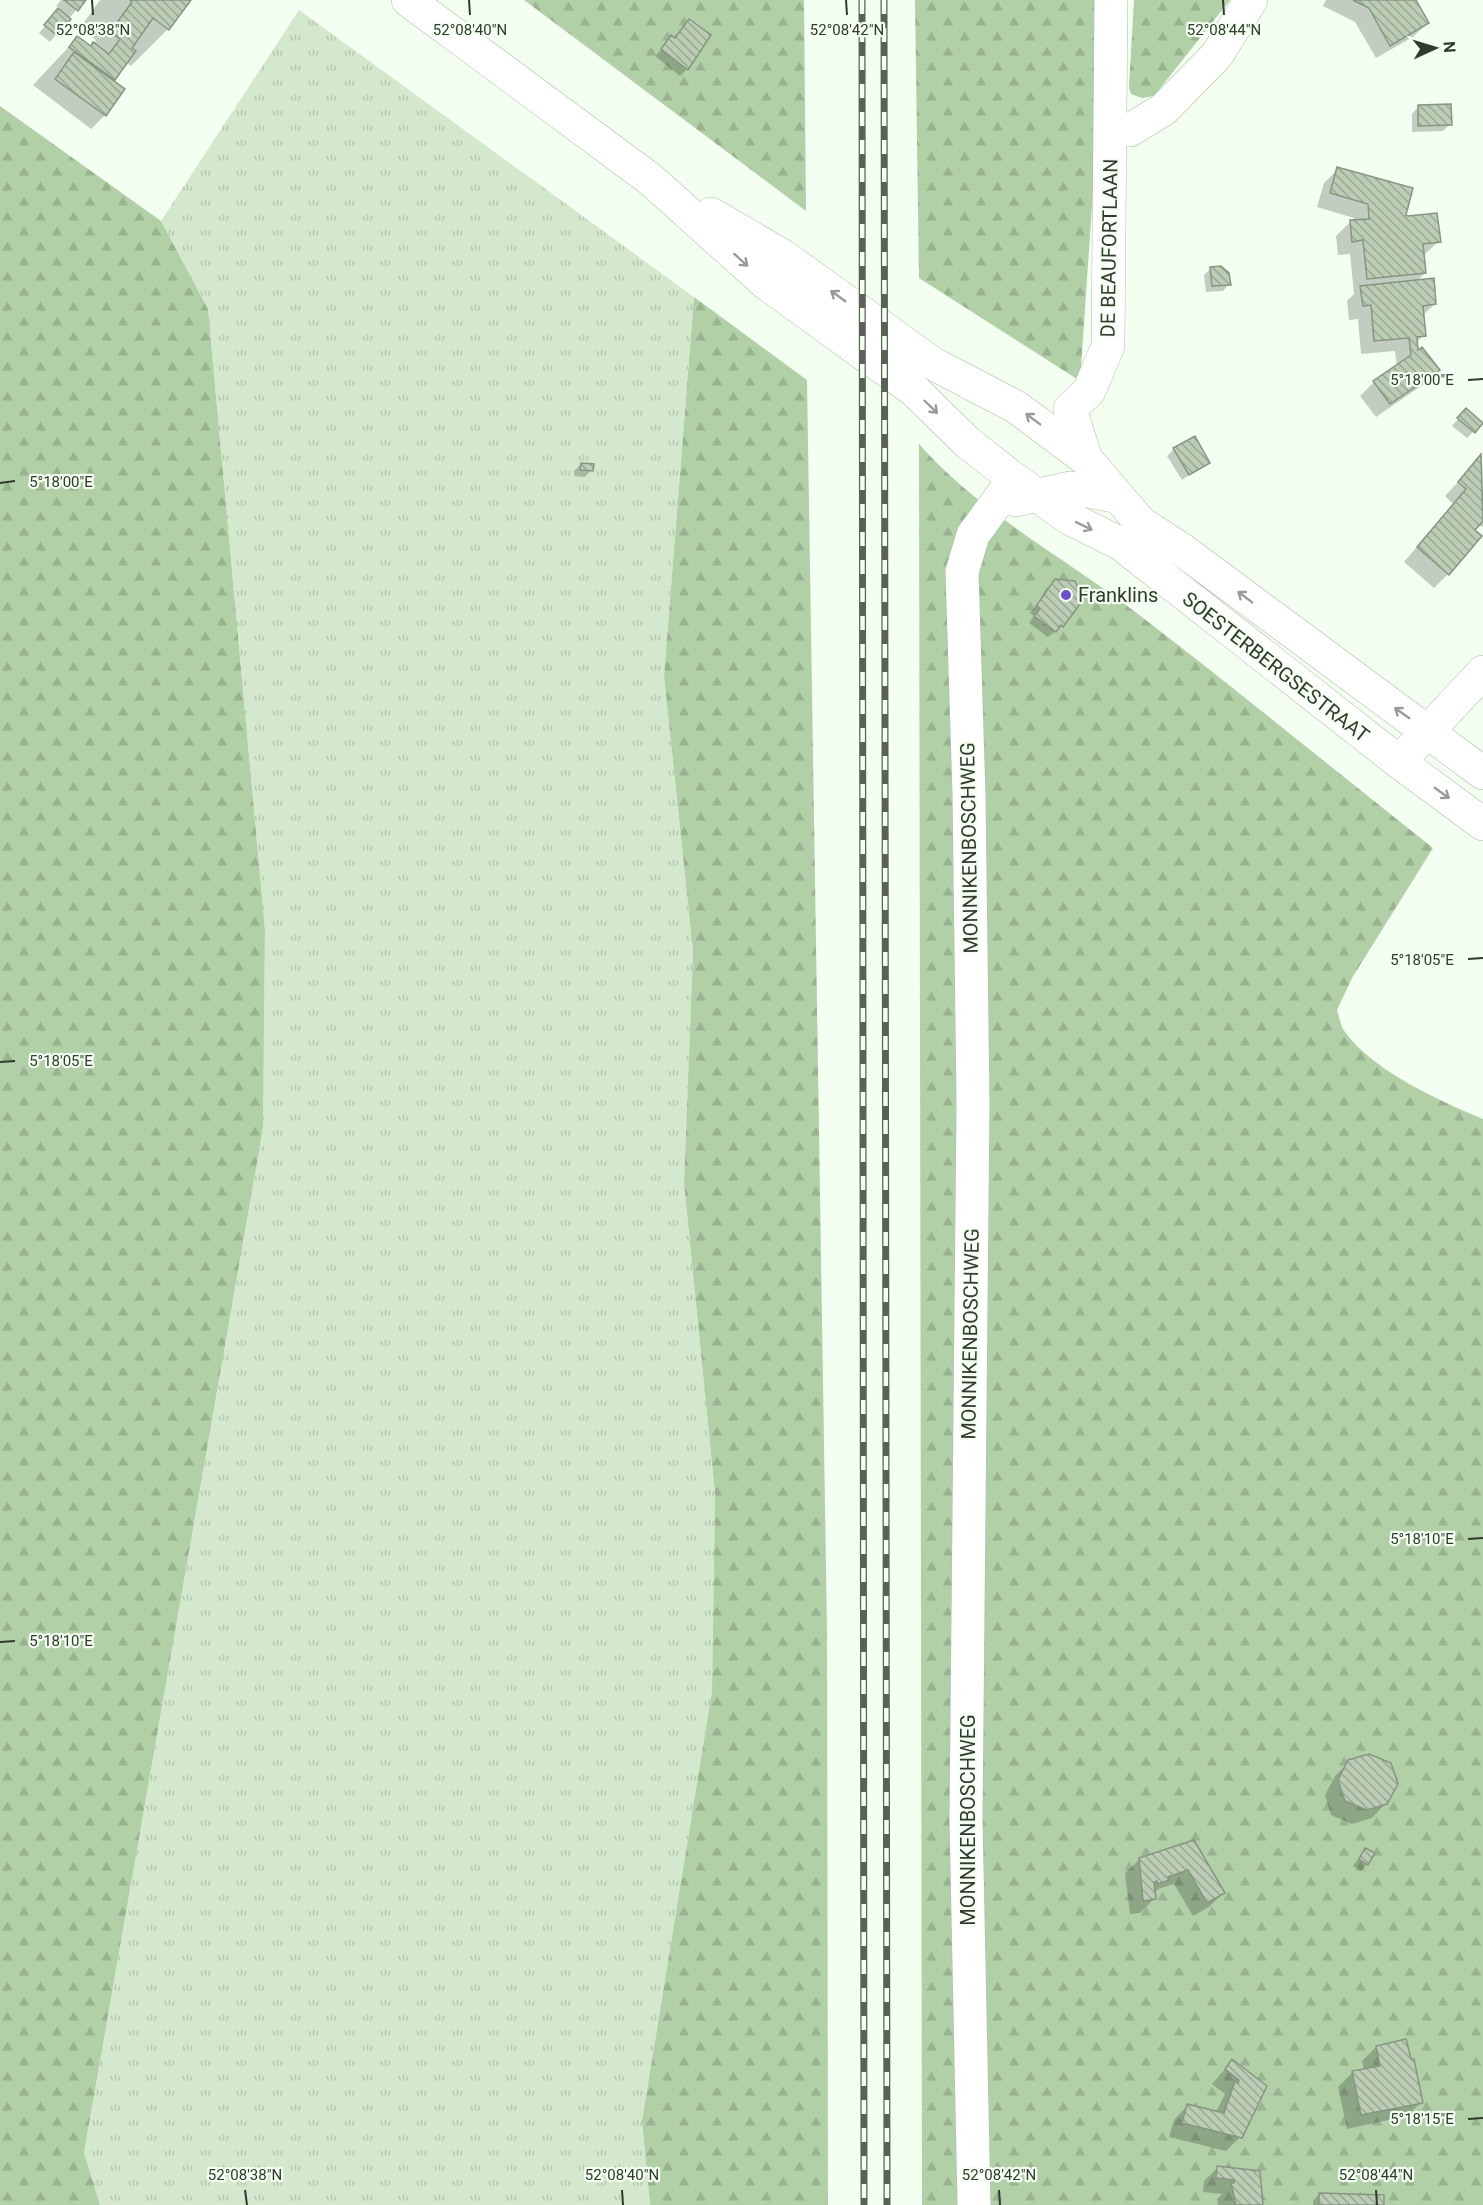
<svg xmlns="http://www.w3.org/2000/svg" width="1483" height="2205" viewBox="0 0 1483 2205" font-family="Roboto,sans-serif">
  <style>
    .grass { fill: url(#grass-tufts) }
    .forest { fill: url(#forest-firs) }
    .shadow { fill: #0003 }
    .building { fill: url(#building-back-hatch); stroke: #869781; stroke-width: 1.5 }
    .lines { fill: none; stroke-linecap: round; stroke-linejoin: round }
    .street-casing { stroke: #adbfa8; stroke-width: 34 }
    .secondary-casing { stroke: #adbfa8; stroke-width: 34 }
    .street { stroke: #fff; stroke-width: 33 }
    .secondary { stroke: #fff; stroke-width: 33 }
    .rail-casing { stroke: #5a6257; stroke-width: 7 }
    .rail { stroke: #f3fff0; stroke-width: 4.5; stroke-dasharray: 14; stroke-linecap: butt }
    .oneway { stroke: #989c97 }
    .ticks { fill: none; stroke: #32392f; stroke-width: 2 }
    .poi-dot { fill: #6b51ca; stroke: #f3fff0; stroke-width: 2 }
    .labels { text-anchor: middle; stroke-width: 4.5; stroke-linejoin: round; paint-order: stroke }
    .street-label { font-size: 20px; fill: #32392f; stroke: #f3fff0 }
    .poi-label { font-size: 20px; fill: #32392f; stroke: #f3fff0; text-anchor: start }
    .ticks-label { font-size: 15px; text-anchor: middle; fill: #32392f; stroke: #f3fff0; stroke-width: 4.5; stroke-linejoin: round; paint-order: stroke }
  </style>
  <defs>
    <pattern id="grass-tufts" width="24" height="20" patternUnits="userSpaceOnUse" patternTransform="scale(1.5)"><rect width="24" height="20" fill="#d4e8cd"/><path d="M3 7l-1-3M5 7V3M7 7l1-3M15 17l-1-3M17 17v-4M19 17l1-3" fill="none" stroke="#b6c8b0"/></pattern>
    <pattern id="forest-firs" width="22" height="20" patternUnits="userSpaceOnUse" patternTransform="scale(1.5)"><rect width="22" height="20" fill="#b1d0a7"/><path d="M5 1l3.5 6h-7zM16 11l3.5 6h-7z" fill="#99b390"/></pattern>
    <pattern id="building-back-hatch" width="6" height="6" patternUnits="userSpaceOnUse" patternTransform="scale(1.5)"><rect width="6" height="6" fill="#bccdb6"/><path d="M-1 5l2 2M0 0l6 6M5-1l2 2" fill="none" stroke="#99a794"/></pattern>
  </defs>
  <rect width="100%" height="100%" fill="#f3fff0"/>
  <path class="grass" d="M299,10L694,297L664,676L693,951L684,1183L715,1494L712,1691L642,2121L650,2205H100L84,2153L263,1128L265,930L208,309L161,221Z"/>
  <path class="forest" d="M524,0H804L806,211Z
    M915,0H1096L1095,163L1080,381L919,278Z
    M1134,0H1230L1154,96L1142,98L1131,94L1129,87Z
    M0,106L161,221L208,309L265,930L263,1128L84,2153L100,2205H0Z
    M694,297L807,380L827,1632L828,2205H650L642,2121L712,1691L715,1494L684,1183L693,951L664,676Z
    M919,444C980,513 1062,556 1134,611C1235,688 1333,769 1433,848L1352,978L1337,1010C1339,1017 1341,1027 1345,1032C1373,1071 1440,1101 1483,1119V2205H922Z"/>
  <path class="shadow" d="M61,0H84L50,42L39,33L60,8L56,6Z
    M100,0H189L168,29L131,66L126,62L111,81L105,115L91,129L33,85L77,38L90,47L96,40L80,28Z
    M1326,0H1414L1427,23L1413,37L1376,58L1355,22L1323,6Z
    M689,21L687,69L680,76L655,56Z
    M1418,107L1450,124L1443,131L1412,132V114Z
    M1338,169L1439,241L1423,256L1425,273L1417,281L1435,304L1422,316L1424,335L1416,343L1417,353L1438,370L1424,384L1376,417L1360,396L1374,382L1397,366L1395,351L1361,354L1358,319L1349,320L1347,301L1354,294L1350,254L1338,255L1336,236L1350,222L1354,221V218L1317,207L1324,183Z
    M1211,268L1229,284L1223,291L1206,292L1204,275Z
    M1466,410L1481,424L1467,438L1452,426Z
    M1174,449L1208,462L1182,480L1167,456Z
    M1482,456L1483,527L1478,525L1448,574L1434,588L1404,562L1453,504L1445,496Z
    M581,464L591,470L585,477L574,476V471Z
    M1056,581L1062,626L1048,637L1029,623L1034,616L1030,613Z
    M1349,1762L1386,1803L1372,1818L1352,1824L1331,1815L1325,1795L1335,1776Z
    M1193,1842L1223,1893L1209,1907L1193,1916L1174,1884L1158,1889L1154,1893V1899L1140,1913L1130,1914L1125,1873L1140,1859Z
    M1365,1850L1367,1864L1361,1871L1353,1866Z
    M1376,2047L1421,2102L1407,2116L1347,2129L1338,2087L1352,2073L1364,2070L1362,2061Z
    M1232,2061L1265,2086L1240,2137L1226,2151L1169,2137L1174,2120L1188,2105L1216,2112L1225,2094L1212,2084Z
    M1218,2167L1259,2173L1262,2205H1218L1217,2199L1222,2194L1203,2192L1204,2181Z
    M1319,2194L1382,2205H1313V2201Z"/>
  <path class="building" d="M64,0H86L78,11Z
    M130,0H191L169,30L153,18L132,48L136,51L115,80L69,47L77,36L91,46L93,42L109,54L120,39L110,32L132,2Z
    M1353,0H1416L1429,23L1390,46L1369,8Z
    M58,8L71,19L58,36L44,25Z
    M689,19L711,35L688,70L661,49L671,35L675,38Z
    M74,52L125,89L106,116L55,79Z
    M1451,104L1452,125L1418,126V105Z
    M1337,167L1413,188L1406,215L1408,216L1437,213L1441,242L1423,244L1426,273L1367,279L1363,240L1352,242L1350,220L1369,219L1368,204L1330,193Z
    M1221,266L1229,273L1231,285L1212,286L1210,267Z
    M1434,278L1436,304L1423,306L1426,336L1417,337L1418,350L1422,347L1440,370L1390,404L1373,381L1411,355L1409,338L1374,341L1371,305L1363,306L1360,286Z
    M1466,408L1483,423L1475,433L1457,418Z
    M1195,436L1210,463L1189,475L1173,448Z
    M1481,454L1483,521L1475,530L1482,536L1449,575L1417,547L1466,489L1458,482Z
    M581,463L594,464L593,471L580,470Z
    M1055,579L1075,581L1083,600L1063,627L1061,625L1056,632L1034,616L1040,609L1036,606Z
    M1369,1754L1391,1763L1398,1784L1387,1804L1367,1810L1345,1801L1338,1780L1348,1760Z
    M1194,1840L1225,1893L1207,1903L1188,1870L1168,1877L1169,1880L1158,1884L1157,1881L1154,1882L1156,1899L1143,1901L1139,1858Z
    M1365,1848L1375,1853L1368,1865L1359,1859Z
    M1406,2039L1411,2059H1414L1423,2103L1361,2115L1352,2071L1380,2066L1376,2046Z
    M1232,2059L1267,2086L1242,2138L1182,2123L1187,2104L1224,2113L1235,2081L1238,2083L1239,2080L1225,2069Z
    M1217,2166L1260,2171L1263,2205H1236L1231,2183H1234V2180L1216,2178Z
    M1319,2193L1384,2195V2205H1319Z"/>
  <g class="lines">
    <defs>
      <path id="street" d="M1111,129L1130,130L1164,109L1217,55L1251,0
        M1086,459L1070,409L1089,391L1108,346L1111,0
        M1016,500L1070,488L1115,496
        M1399,762L1483,672
        M974,2205L966,1819L973,1104L969,794L962,572L973,535L1014,479"/>
      <path id="secondary" d="M408,0L650,179L767,284L915,391L967,442L1014,479L1069,518L1121,544L1399,762L1483,824
        M711,214L783,256L932,363L1016,407L1086,459L1141,523L1181,549L1483,773"/>
    </defs>
    <use href="#street" class="street-casing"/>
    <use href="#secondary" class="secondary-casing"/>
    <use href="#street" class="street"/>
    <use href="#secondary" class="secondary"/>
    <defs>
      <path id="rail" d="M862,0L864,2205
        M884,0L887,2205"/>
    </defs>
    <use href="#rail" class="rail-casing"/>
    <use href="#rail" class="rail"/>
  </g>
  <defs><path id="oneway-shaft" d="M-6 0H5M1.5-3L5.5 0L1.5 3" fill="none" stroke-width="1.6" stroke-linecap="round" stroke-linejoin="round" transform="scale(1.5)"/></defs>
  <g class="oneway">
    <use href="#oneway-shaft" transform="translate(741 260) rotate(42)"/>
    <use href="#oneway-shaft" transform="translate(838 296) rotate(-144)"/>
    <use href="#oneway-shaft" transform="translate(931 407) rotate(44)"/>
    <use href="#oneway-shaft" transform="translate(1033 419) rotate(-143)"/>
    <use href="#oneway-shaft" transform="translate(1084 526) rotate(26)"/>
    <use href="#oneway-shaft" transform="translate(1245 597) rotate(-143)"/>
    <use href="#oneway-shaft" transform="translate(1402 713) rotate(-145)"/>
    <use href="#oneway-shaft" transform="translate(1442 793) rotate(36)"/>
  </g>
  <path class="ticks" d="M92,0L93,15M469,0L470,15M846,0L847,15M1223,0L1224,15M1468,380L1483,379M0,483L15,481M1468,959L1483,958M0,1062L15,1061M1468,1539L1483,1538M0,1642L15,1641M1468,2119L1483,2118M245,2190L247,2205M622,2190L623,2205M999,2190L1000,2205M1376,2190L1377,2205"/>
  <circle class="poi-dot" cx="1066" cy="595" r="6"/>
  <g class="labels">
    <g class="street-label">
      <text transform="translate(1109 248) rotate(-89)" y="7">DE BEAUFORTLAAN</text>
      <text transform="translate(1276 667) rotate(38)" y="7">SOESTERBERGSESTRAAT</text>
      <text transform="translate(969 848) rotate(-91)" y="7">MONNIKENBOSCHWEG</text>
      <text transform="translate(970 1334) rotate(-89)" y="7">MONNIKENBOSCHWEG</text>
      <text transform="translate(968 1820) rotate(-90)" y="7">MONNIKENBOSCHWEG</text>
    </g>
    <g class="poi-label">
      <text x="1078" y="602">Franklins</text>
    </g>
  </g>
  <g class="ticks-label">
    <text x="93" y="35">52°08'38"N</text>
    <text x="470" y="35">52°08'40"N</text>
    <text x="847" y="35">52°08'42"N</text>
    <text x="1224" y="35">52°08'44"N</text>
    <text x="1422" y="385">5°18'00"E</text>
    <text x="61" y="487">5°18'00"E</text>
    <text x="1422" y="965">5°18'05"E</text>
    <text x="61" y="1066">5°18'05"E</text>
    <text x="1422" y="1544">5°18'10"E</text>
    <text x="61" y="1646">5°18'10"E</text>
    <text x="1422" y="2124">5°18'15"E</text>
    <text x="245" y="2180">52°08'38"N</text>
    <text x="622" y="2180">52°08'40"N</text>
    <text x="999" y="2180">52°08'42"N</text>
    <text x="1376" y="2180">52°08'44"N</text>
  </g>
  <g transform="translate(1435 48) rotate(86)" stroke="#f3fff0" stroke-width="4.5" paint-order="stroke">
  <path d="M0-4.5L10 22L0 15L-10 22Z" fill="#32392f"/>
  <text y="-9" font-size="16" font-weight="bold" text-anchor="middle" fill="#32392f">N</text>
  </g>
</svg>
